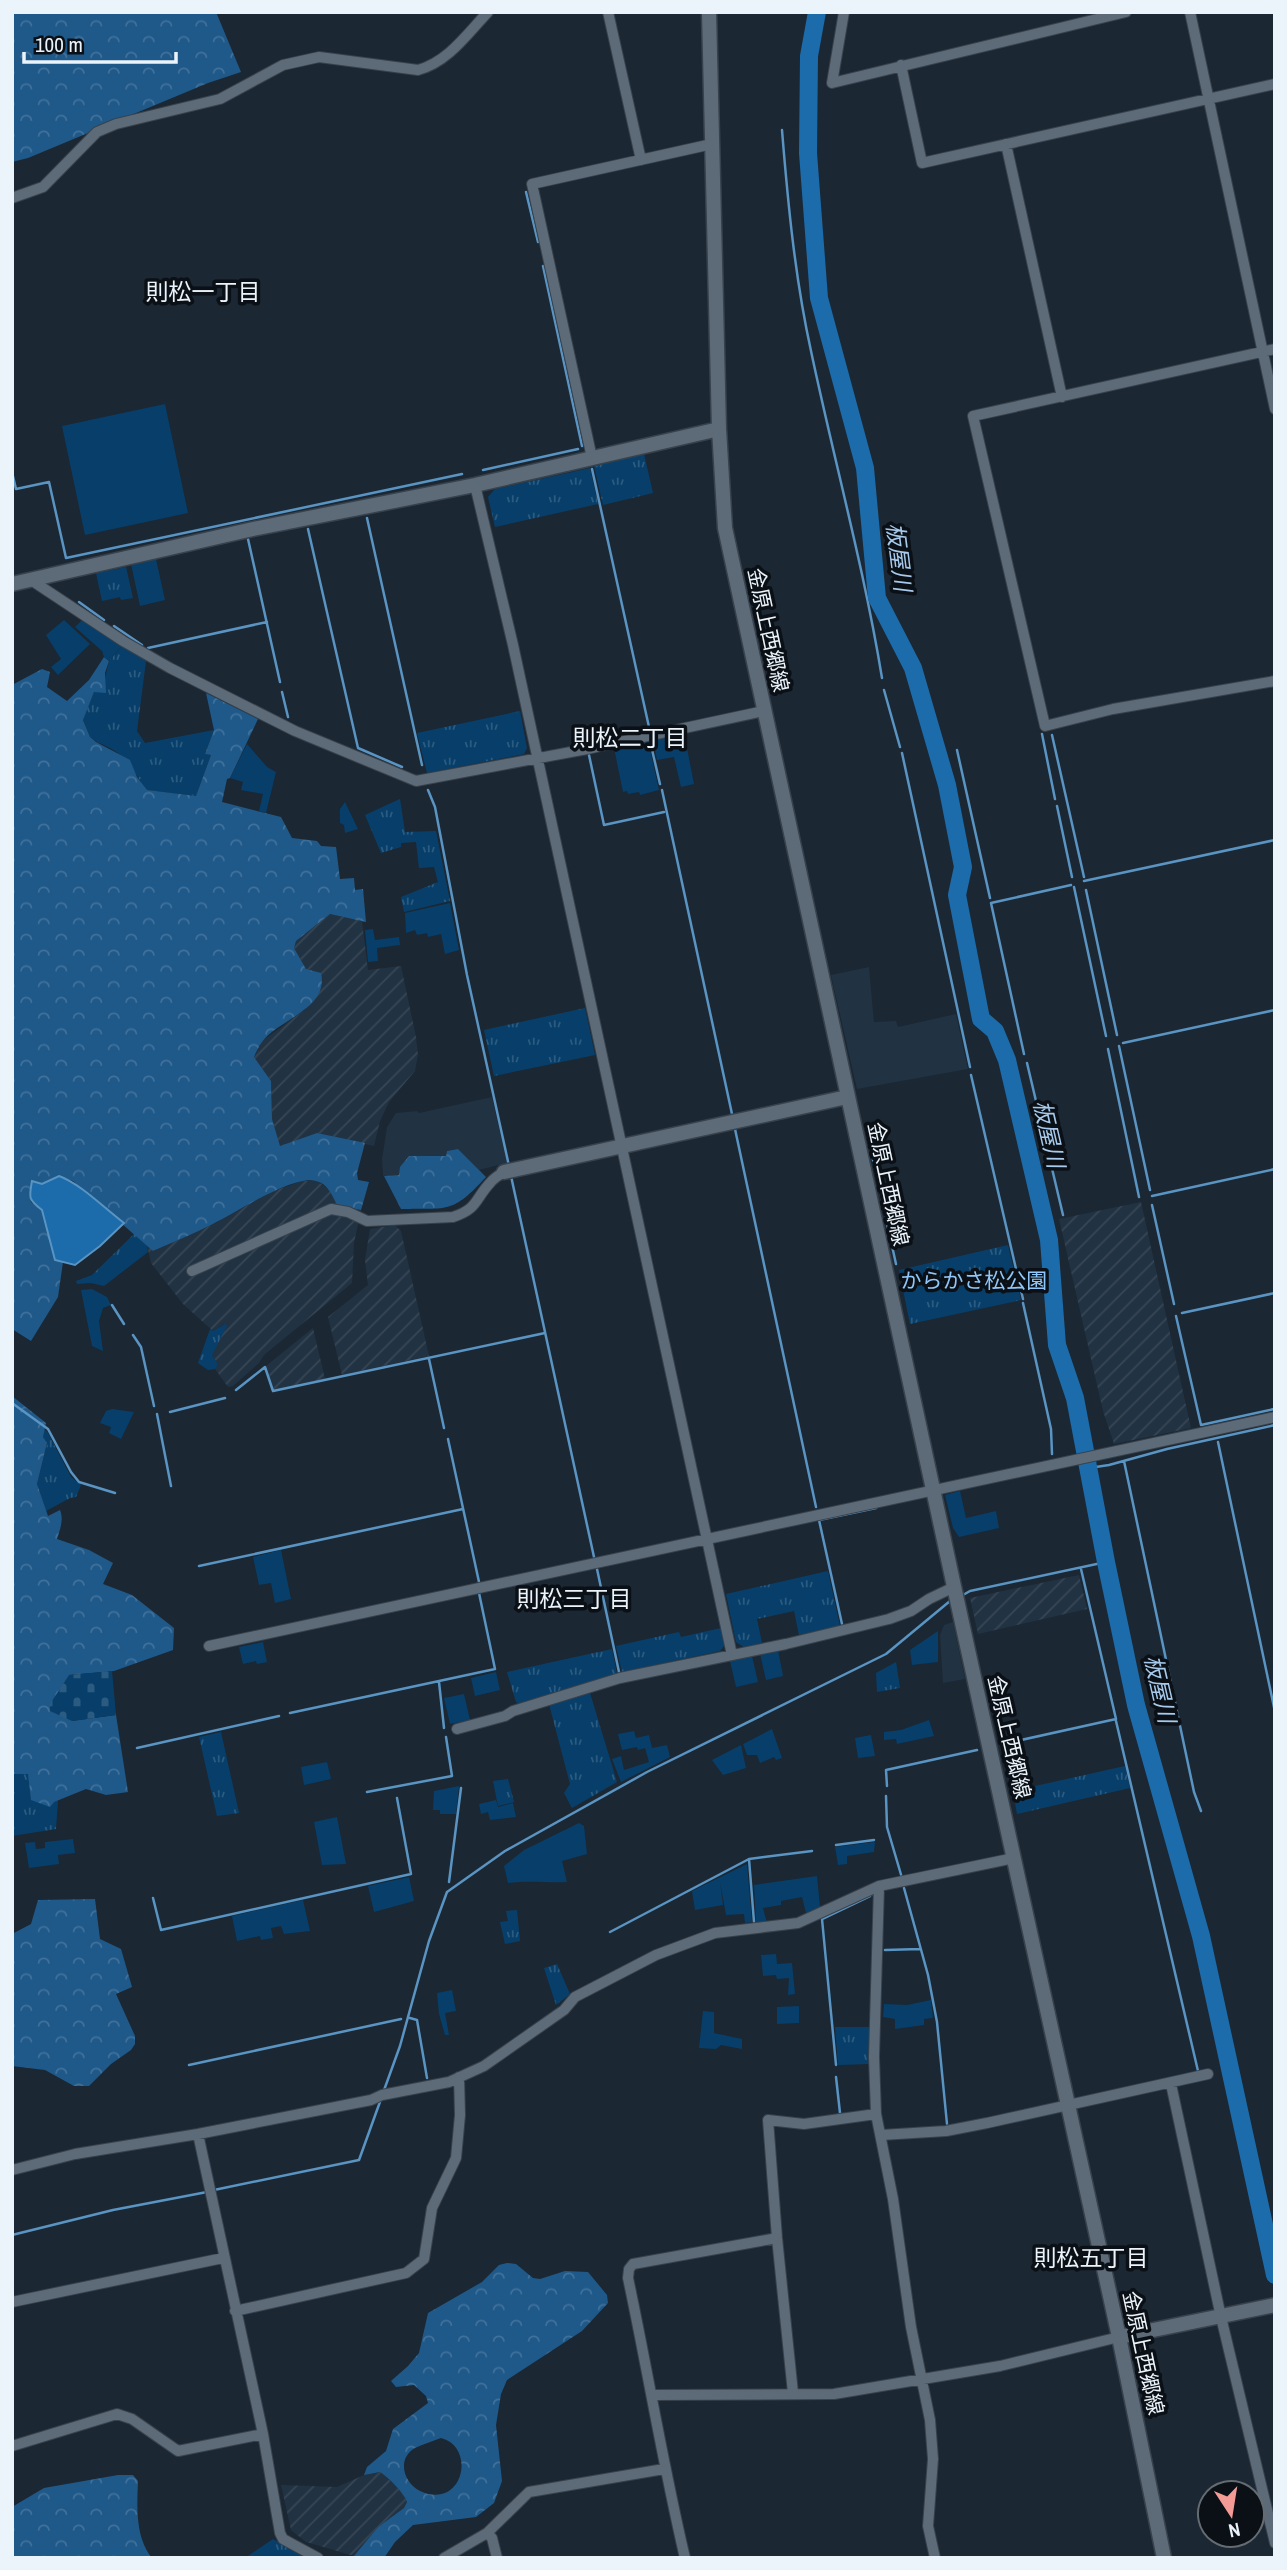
<svg xmlns="http://www.w3.org/2000/svg" width="1287" height="2570" viewBox="0 0 1287 2570" font-family="'Archivo Narrow','Noto Sans JP',sans-serif">
  <style>
    .built { fill: #213242 }
    .industrial { fill: url(#industrial-furrows) }
    .grass { fill: url(#grass-tufts) }
    .forest { fill: url(#forest-crowns); fill-rule: evenodd }
    .cemetery { fill: url(#cemetery-stones) }
    .garden { fill: #073f6a }
    .water { fill: #1c6baa; stroke: #5a94c2; stroke-width: 2 }
    .lines { fill: none; stroke-linecap: round; stroke-linejoin: round }
    .stream { stroke: #5a94c2; stroke-width: 2.5 }
    .river { stroke: #1c6baa; stroke-width: 18 }
    .street-casing { stroke: #38424c; stroke-width: 12 }
    .secondary-casing { stroke: #38424c; stroke-width: 17 }
    .street { stroke: #5d6b79; stroke-width: 10 }
    .secondary { stroke: #5d6b79; stroke-width: 14 }
    .labels { text-anchor: middle; stroke-width: 7; stroke-linejoin: round; paint-order: stroke }
    .street-label { font-size: 21px; fill: #ebf3fb; stroke: #0a1015 }
    .park-label { font-size: 21px; fill: #90c7fa; stroke: #0a1015 }
    .neighbourhood-label { font-size: 23px; fill: #ebf3fb; stroke: #0a1015 }
    .water-label { font-size: 23px; font-style: italic; fill: #a7caec; stroke: #0a1015 }
  </style>
  <defs>
    <pattern id="industrial-furrows" width="10" height="10" patternUnits="userSpaceOnUse" patternTransform="scale(1.75)"><rect width="10" height="10" fill="#213242"/><path d="M-1 1l2-2M0 10L10 0M9 11l2-2" fill="none" stroke="#374655"/></pattern>
    <pattern id="grass-tufts" width="24" height="20" patternUnits="userSpaceOnUse" patternTransform="scale(1.75)"><rect width="24" height="20" fill="#073f6a"/><path d="M3 7l-1-3M5 7V3M7 7l1-3M15 17l-1-3M17 17v-4M19 17l1-3" fill="none" stroke="#2b5b80"/></pattern>
    <pattern id="forest-crowns" width="20" height="18" patternUnits="userSpaceOnUse" patternTransform="scale(1.75)"><rect width="20" height="18" fill="#1f5989"/><path d="M2 6a3 3 0 1 1 6 0M12 15a3 3 0 1 1 6 0" fill="none" stroke="#40719b"/></pattern>
    <pattern id="cemetery-stones" width="16" height="16" patternUnits="userSpaceOnUse" patternTransform="scale(1.75)"><rect width="16" height="16" fill="#073f6a"/><path d="M2 7V4a2 2 0 0 1 4 0v3zM10 15v-3a2 2 0 0 1 4 0v3z" fill="#2b5b80"/></pattern>
  </defs>
  <rect width="100%" height="100%" fill="#1b2733"/>
  <path class="built" d="M869,967L874,1022L896,1021L898,1027L956,1014L968,1069L857,1089L831,975Z
    M492,1097L507,1163L479,1170L458,1149L447,1151L446,1156H409L399,1175L383,1176L382,1159L387,1127L396,1113L417,1111L419,1113Z
    M953,1622L965,1679L943,1683L940,1635L944,1625Z"/>
  <path class="industrial" d="M330,914L362,921L368,970L401,966L416,1037L418,1055L415,1071L389,1102L380,1121L374,1146L317,1133L280,1147L272,1119L271,1081L254,1057L262,1041L306,1009V969L294,948L296,941Z
    M301,1181H317L330,1190L337,1205L361,1210L354,1243L352,1283L264,1355L259,1363L233,1386L228,1387L215,1369L218,1364L212,1355L224,1324L213,1331L183,1304L151,1263L147,1245L154,1251L214,1224L269,1193Z
    M1141,1202L1191,1428L1114,1444L1103,1411L1059,1219Z
    M395,1225L401,1231L429,1356L342,1375L328,1317L368,1285L365,1260L370,1229Z
    M313,1328L325,1379L274,1390L266,1366Z
    M1079,1575L1087,1609L978,1634L970,1598Z
    M381,2472L403,2493L407,2502L404,2508L378,2527L354,2556L306,2542L291,2530L281,2485L337,2487L364,2475Z"/>
  <path class="grass" d="M644,454L653,493L603,505L594,466Z
    M590,468L598,504L495,527L488,497L495,489Z
    M126,567L133,598L121,600L120,597L102,601L96,573Z
    M122,646L146,661L137,731L145,743L214,730L205,754L211,755L196,796L146,790C136,774 127,757 110,748C103,744 97,743 90,737L83,719L94,692L104,683L109,661Z
    M520,711L527,748L524,754L427,773L417,733Z
    M400,799L405,832L436,831L450,901L404,912L401,897L438,882L434,867L419,868L416,842L401,843V847L381,853L365,815Z
    M585,1008L595,1055L494,1076L484,1030Z
    M135,1233L147,1245L148,1252L104,1286L91,1283L77,1284L76,1281L92,1275Z
    M1008,1245L1021,1300L910,1324L899,1270Z
    M225,1324L227,1326L212,1355L218,1364L215,1369L208,1370L198,1363L210,1329L213,1331Z
    M44,1430L47,1431L71,1477L81,1485L76,1497L70,1498L46,1511L37,1484L47,1444L43,1437Z
    M828,1571L840,1626L799,1635L794,1611L757,1619L762,1643L745,1648L736,1642L726,1594Z
    M721,1628L725,1645L720,1651L622,1672L616,1646L679,1632L681,1637Z
    M612,1649L617,1674L520,1704L516,1702L507,1672Z
    M896,1662L900,1688L877,1692L876,1673Z
    M590,1693L617,1782L572,1808L564,1793L570,1784L549,1704Z
    M221,1732L239,1813L217,1816L199,1737Z
    M1125,1766L1130,1788L1017,1814L1013,1791Z
    M12,1774H28L54,1802L58,1800L56,1829L12,1836Z
    M508,1779L514,1802L498,1806L493,1781Z
    M517,1910L520,1941L505,1944L500,1922L508,1921L506,1911Z
    M557,1964L570,1994L556,2005L544,1968Z
    M835,2027H871L869,2064L838,2065Z
    M273,2539L306,2558H245Z"/>
  <path class="forest" d="M12,12H216L241,72L208,83L28,158L12,162Z
    M104,657L109,661L105,673L106,693L94,692L83,720L90,737L96,742L130,760L137,777L147,790L196,796L211,755L205,754L214,730L206,693L258,719L230,778L227,779L222,802L281,817L292,838L317,841L321,846L336,847L340,879L354,878L355,890L363,889L366,922L330,914L296,941L294,948L306,969L321,973C329,1009 279,1019 262,1042C259,1046 256,1052 254,1057L271,1081L272,1119L280,1146L317,1133L365,1143L357,1173L358,1180L369,1182L361,1210L337,1205C332,1195 328,1184 316,1181C292,1175 236,1213 213,1224C193,1234 173,1242 153,1251L73,1181L59,1176L42,1184L30,1197L31,1202L42,1210L55,1260L63,1262L58,1297L31,1341L12,1329V685L42,669L50,672L47,687L67,701L89,680Z
    M458,1149L486,1177C452,1214 449,1208 401,1209L384,1176L399,1175L400,1167L409,1156H446L447,1151Z
    M12,1396L46,1423L43,1437L47,1443L37,1484L48,1516L60,1510C64,1520 60,1529 57,1539L89,1550L113,1563L103,1584L132,1595L174,1628L173,1650L114,1671L69,1675L72,1721L116,1715L128,1792L106,1795L86,1789L54,1802L50,1807L31,1800L28,1774H12Z
    M95,1899L100,1939L121,1949L132,1987L116,1994L135,2036V2044L131,2050L111,2064L89,2086H74L45,2070L12,2066V1934L31,1924L38,1900Z
    M507,2263L516,2264L533,2278L540,2279L565,2271L588,2272L607,2295L608,2303L582,2331L507,2380L501,2394L496,2425L502,2481L494,2503L476,2517L413,2525L395,2542L384,2558H355L354,2556L378,2527L404,2508L407,2502C405,2494 388,2477 380,2472L364,2475L367,2467L386,2451L393,2429L428,2403L426,2396L414,2385L396,2387L391,2381L408,2366L419,2353L428,2313L482,2282L499,2265ZM441,2438C477,2447 463,2511 420,2491C404,2483 396,2459 415,2448C423,2444 433,2441 441,2438Z
    M118,2475H133L138,2481C137,2505 135,2538 152,2558H12V2507L44,2488Z"/>
  <path class="cemetery" d="M112,1671L116,1715L72,1721L50,1711V1704L69,1675Z"/>
  <path class="garden" d="M165,404L188,513L85,535L62,426Z
    M156,559L165,600L140,606L131,564Z
    M64,620L90,644L58,675L51,667L61,659L46,635Z
    M82,620L122,646L109,661L104,657L102,651L75,627Z
    M684,733L694,784L681,787L674,757L657,760L653,740Z
    M648,741L659,790L640,795L639,792L628,794L627,791L623,792L614,748Z
    M247,744L267,767L276,772L266,813L259,811L263,794L241,790L243,782L230,778Z
    M345,802L358,829L345,833L344,825L340,823V809Z
    M450,903L459,950L445,954L441,934L428,937L427,933L417,935L415,930L406,933L405,913Z
    M373,929L375,940L399,937L400,945L377,948L378,961L368,962L365,930Z
    M92,1289L107,1297L111,1305L103,1308L99,1321L103,1351L92,1346L81,1290Z
    M112,1409L134,1412L121,1439L109,1433L111,1427L100,1423L106,1411Z
    M960,1491L966,1518L996,1511L999,1528L959,1537L953,1528L945,1495Z
    M281,1550L291,1599L275,1603L271,1583L259,1585L253,1557Z
    M938,1631V1662L912,1665L910,1650Z
    M263,1642L267,1662L257,1664L256,1661L243,1664L239,1647Z
    M778,1650L783,1676L766,1680L760,1654Z
    M752,1656L758,1682L736,1687L730,1661Z
    M496,1672L500,1690L475,1696L471,1678Z
    M464,1694L470,1720L450,1724L444,1698Z
    M929,1720L934,1736L897,1744L896,1739L884,1740V1732L901,1730Z
    M772,1729L782,1758L776,1760L774,1757L760,1763L757,1755H747L743,1744Z
    M634,1731L636,1738L649,1735L652,1748L667,1745L670,1757L621,1782L612,1759L621,1756L624,1770L649,1762L645,1748L638,1750L637,1747L622,1750L618,1734Z
    M871,1735L875,1756L858,1758L855,1738Z
    M741,1745L746,1768L723,1775L712,1760Z
    M327,1762L331,1779L304,1785L301,1767Z
    M459,1786L456,1814H440V1810H433L434,1791Z
    M496,1800L498,1807L513,1803L516,1817L490,1820L488,1812L481,1814L479,1804Z
    M337,1817L346,1864L322,1865L314,1822Z
    M579,1823L584,1826L587,1854L562,1861L567,1882C547,1883 529,1880 508,1883L504,1866L524,1850Z
    M73,1839L75,1853L58,1855L59,1864L29,1868L25,1843L35,1842L36,1849L45,1848V1842Z
    M875,1842L874,1852L847,1856V1864L838,1865L835,1847Z
    M747,1864L752,1922L745,1923L744,1914L726,1915L720,1882L723,1905L695,1910L692,1891Z
    M817,1876L820,1907L806,1913L802,1897L781,1901V1905L763,1908L767,1923H756L754,1885Z
    M409,1877L414,1901L374,1912L368,1886Z
    M303,1900L310,1931L284,1934L281,1926L271,1928L273,1938L261,1940L260,1936L237,1941L232,1916Z
    M776,1954L777,1964L792,1963L795,1994L788,1995L789,1978L777,1979L776,1975L763,1976L761,1955Z
    M452,1990L456,2011L445,2013L449,2035H445L439,2014L437,1993Z
    M931,2000L933,2018L924,2019V2025L895,2029V2019L883,2017L884,2004L907,2005Z
    M799,2006V2023L777,2024V2007Z
    M703,2011L714,2012V2033L742,2039V2049L721,2045L716,2049L699,2048Z"/>
  <path class="water" d="M59,1176C81,1184 104,1208 124,1223L100,1246L75,1265L55,1260L42,1210C28,1199 29,1198 32,1181L42,1184Z"/>
  <g class="lines">
    <path class="stream" d="M782,130C788,204 795,278 811,351C834,460 864,568 882,678
      M526,192L538,242
      M543,266L582,446
      M592,469L649,727
      M483,470L578,449
      M12,472L16,489L49,482L66,558L462,474
      M367,518L422,765
      M308,529L358,748L402,767
      M248,539L280,682
      M79,602L104,620
      M114,626L142,645
      M148,648L267,622
      M884,690L900,747
      M282,692L288,717
      M1042,734L1055,799
      M1052,735L1084,877
      M650,741L660,784
      M957,750L990,898
      M902,753L970,1067
      M589,755L604,825L664,812
      M428,790L435,807L467,975L509,1166
      M662,790L732,1114
      M1057,806L1072,877
      M1084,881L1275,840
      M1074,887L1106,1036
      M1086,890L1117,1035
      M1123,1043L1275,1010
      M1119,1046L1150,1190
      M1108,1049L1139,1197
      M1024,1054L991,903L1071,885
      M1027,1063L1063,1215
      M971,1075L1023,1299
      M866,1128L896,1264
      M735,1129L816,1507
      M511,1176L594,1557
      M1152,1196L1275,1169
      M1152,1205L1174,1304
      M1023,1303L1051,1429L1052,1454
      M112,1305L124,1324
      M1182,1313L1275,1293
      M1176,1316L1201,1425L1274,1409
      M133,1335L141,1347L154,1406
      M429,1359L444,1428
      M236,1390L265,1367L273,1391L545,1333
      M12,1403L48,1429L71,1472L79,1482L115,1493
      M170,1412L225,1398
      M157,1414L171,1486
      M448,1439L479,1582
      M1218,1442L1275,1712
      M1124,1461L1194,1792L1201,1811
      M1089,1468L1109,1465L1167,1449L1275,1425
      M199,1566L463,1509
      M597,1569L619,1672
      M963,1595L970,1591L1106,1562
      M842,1624L819,1520L876,1508
      M439,1682L444,1728
      M290,1713L495,1669L479,1593
      M1116,1721L1198,2071
      M1003,1744L1116,1719L1081,1569
      M137,1748L279,1716
      M887,1786L886,1770L977,1750
      M367,1792L452,1776L446,1737
      M886,1796L887,1827L902,1878
      M836,1845L874,1840
      M749,1859L754,1922
      M449,1882L461,1788
      M904,1888L928,1975L937,2022L947,2124
      M153,1898L161,1930L411,1874L397,1798
      M610,1932L749,1859L812,1851
      M885,1950L920,1949
      M410,2018L417,2020L427,2078
      M189,2065L401,2019
      M836,2065L822,1919L870,1896
      M836,2077L840,2113
      M383,2093L400,2046L429,1941L447,1892L505,1851L647,1772L886,1654L950,1601
      M214,2190L359,2160L381,2099
      M12,2235L113,2210L207,2192"/>
    <path class="river" d="M817,12L809,56L808,153L819,298L865,468L877,598L913,668L947,785L963,867L957,895L981,1019L995,1031L1007,1060L1049,1240L1057,1345L1075,1398L1106,1562L1136,1705L1201,1936L1275,2275"/>
    <defs>
      <path id="street" d="M608,12L641,160
        M844,12L832,83L1126,12
        M1190,12L1275,409
        M901,65L922,163L1275,84
        M1006,144L1062,397
        M12,198L43,187L97,132L116,124L220,99L283,65L319,57L418,70C448,62 467,34 488,12
        M1275,349L973,416L1045,726L1113,709L1275,681
        M592,458L532,184L712,144
        M475,485L513,645L732,1655
        M31,580L123,641L170,668L295,731L416,781L587,749L764,711
        M192,1271L331,1209L348,1212L367,1221L453,1217C478,1209 475,1199 490,1183C493,1179 499,1175 504,1172
        M209,1646L1275,1417
        M457,1729L505,1716L513,1711L620,1678L786,1644L889,1619L911,1611L929,1599L954,1587
        M879,1886L874,2057L876,2114L893,2199L911,2327L930,2420L933,2459L928,2526L935,2558
        M1171,2084L1221,2317L1275,2543
        M198,2134L263,2434L280,2533L283,2539L318,2558
        M881,2135L946,2131L987,2123L1208,2074
        M12,2170L75,2154L198,2134L371,2100L382,2095L449,2082L484,2066L564,2010L575,1997L656,1955L715,1933L798,1923L879,1886L1014,1858
        M12,2302L223,2258
        M235,2311L406,2273L424,2259L432,2208L456,2158L460,2115L459,2077
        M793,2393L777,2238L768,2120L804,2124L876,2114
        M653,2395L834,2394L1000,2366L1119,2337
        M12,2446L117,2414L132,2419L178,2451L263,2434
        M487,2533L492,2538L497,2558
        M444,2558L487,2533L529,2492L664,2469
        M685,2558C663,2465 648,2372 628,2278L629,2269L633,2264L777,2238"/>
      <path id="secondary" d="M709,12L719,429L725,528L955,1591L1119,2337L1164,2558
        M12,584L253,529L475,485L719,429
        M504,1172L847,1097
        M1119,2337L1275,2305"/>
    </defs>
    <use href="#street" class="street-casing"/>
    <use href="#secondary" class="secondary-casing"/>
    <use href="#street" class="street"/>
    <use href="#secondary" class="secondary"/>
  </g>
  <g class="labels">
    <g class="street-label">
      <text transform="translate(768 630) rotate(78)" y="7">金原上西郷線</text>
      <text transform="translate(888 1184) rotate(78)" y="7">金原上西郷線</text>
      <text transform="translate(1009 1737) rotate(77)" y="7">金原上西郷線</text>
      <text transform="translate(1143 2353) rotate(78)" y="7">金原上西郷線</text>
    </g>
    <g class="park-label">
      <text x="974" y="1288">からかさ松公園</text>
    </g>
    <g class="neighbourhood-label">
      <text x="203" y="300">則松一丁目</text>
      <text x="630" y="746">則松二丁目</text>
      <text x="574" y="1607">則松三丁目</text>
      <text x="1091" y="2266">則松五丁目</text>
    </g>
    <g class="water-label">
      <text transform="translate(899 557) rotate(83)" y="8">板屋川</text>
      <text transform="translate(1049 1134) rotate(77)" y="8">板屋川</text>
      <text transform="translate(1160 1689) rotate(77)" y="8">板屋川</text>
    </g>
  </g>
  <rect width="1287" height="2570" fill="none" stroke="#ebf3fb" stroke-width="28"/>
  <g transform="translate(1231 2514) rotate(168)"><circle r="33" fill="#0a1015" stroke="#646b71" stroke-width="2"/>
  <path d="M0-5L12 26L0 18L-12 26Z" fill="#f59b97"/>
  <text y="-10" font-size="19" font-weight="bold" text-anchor="middle" fill="#ebf3fb">N</text>
  </g>
  <path d="M24 52v10h152v-10" fill="none" stroke="#ebf3fb" stroke-width="3.5"/>
  <text x="35" y="52" font-size="21" fill="#ebf3fb" stroke="#0a1015" stroke-width="5" paint-order="stroke">100 m</text>
</svg>
